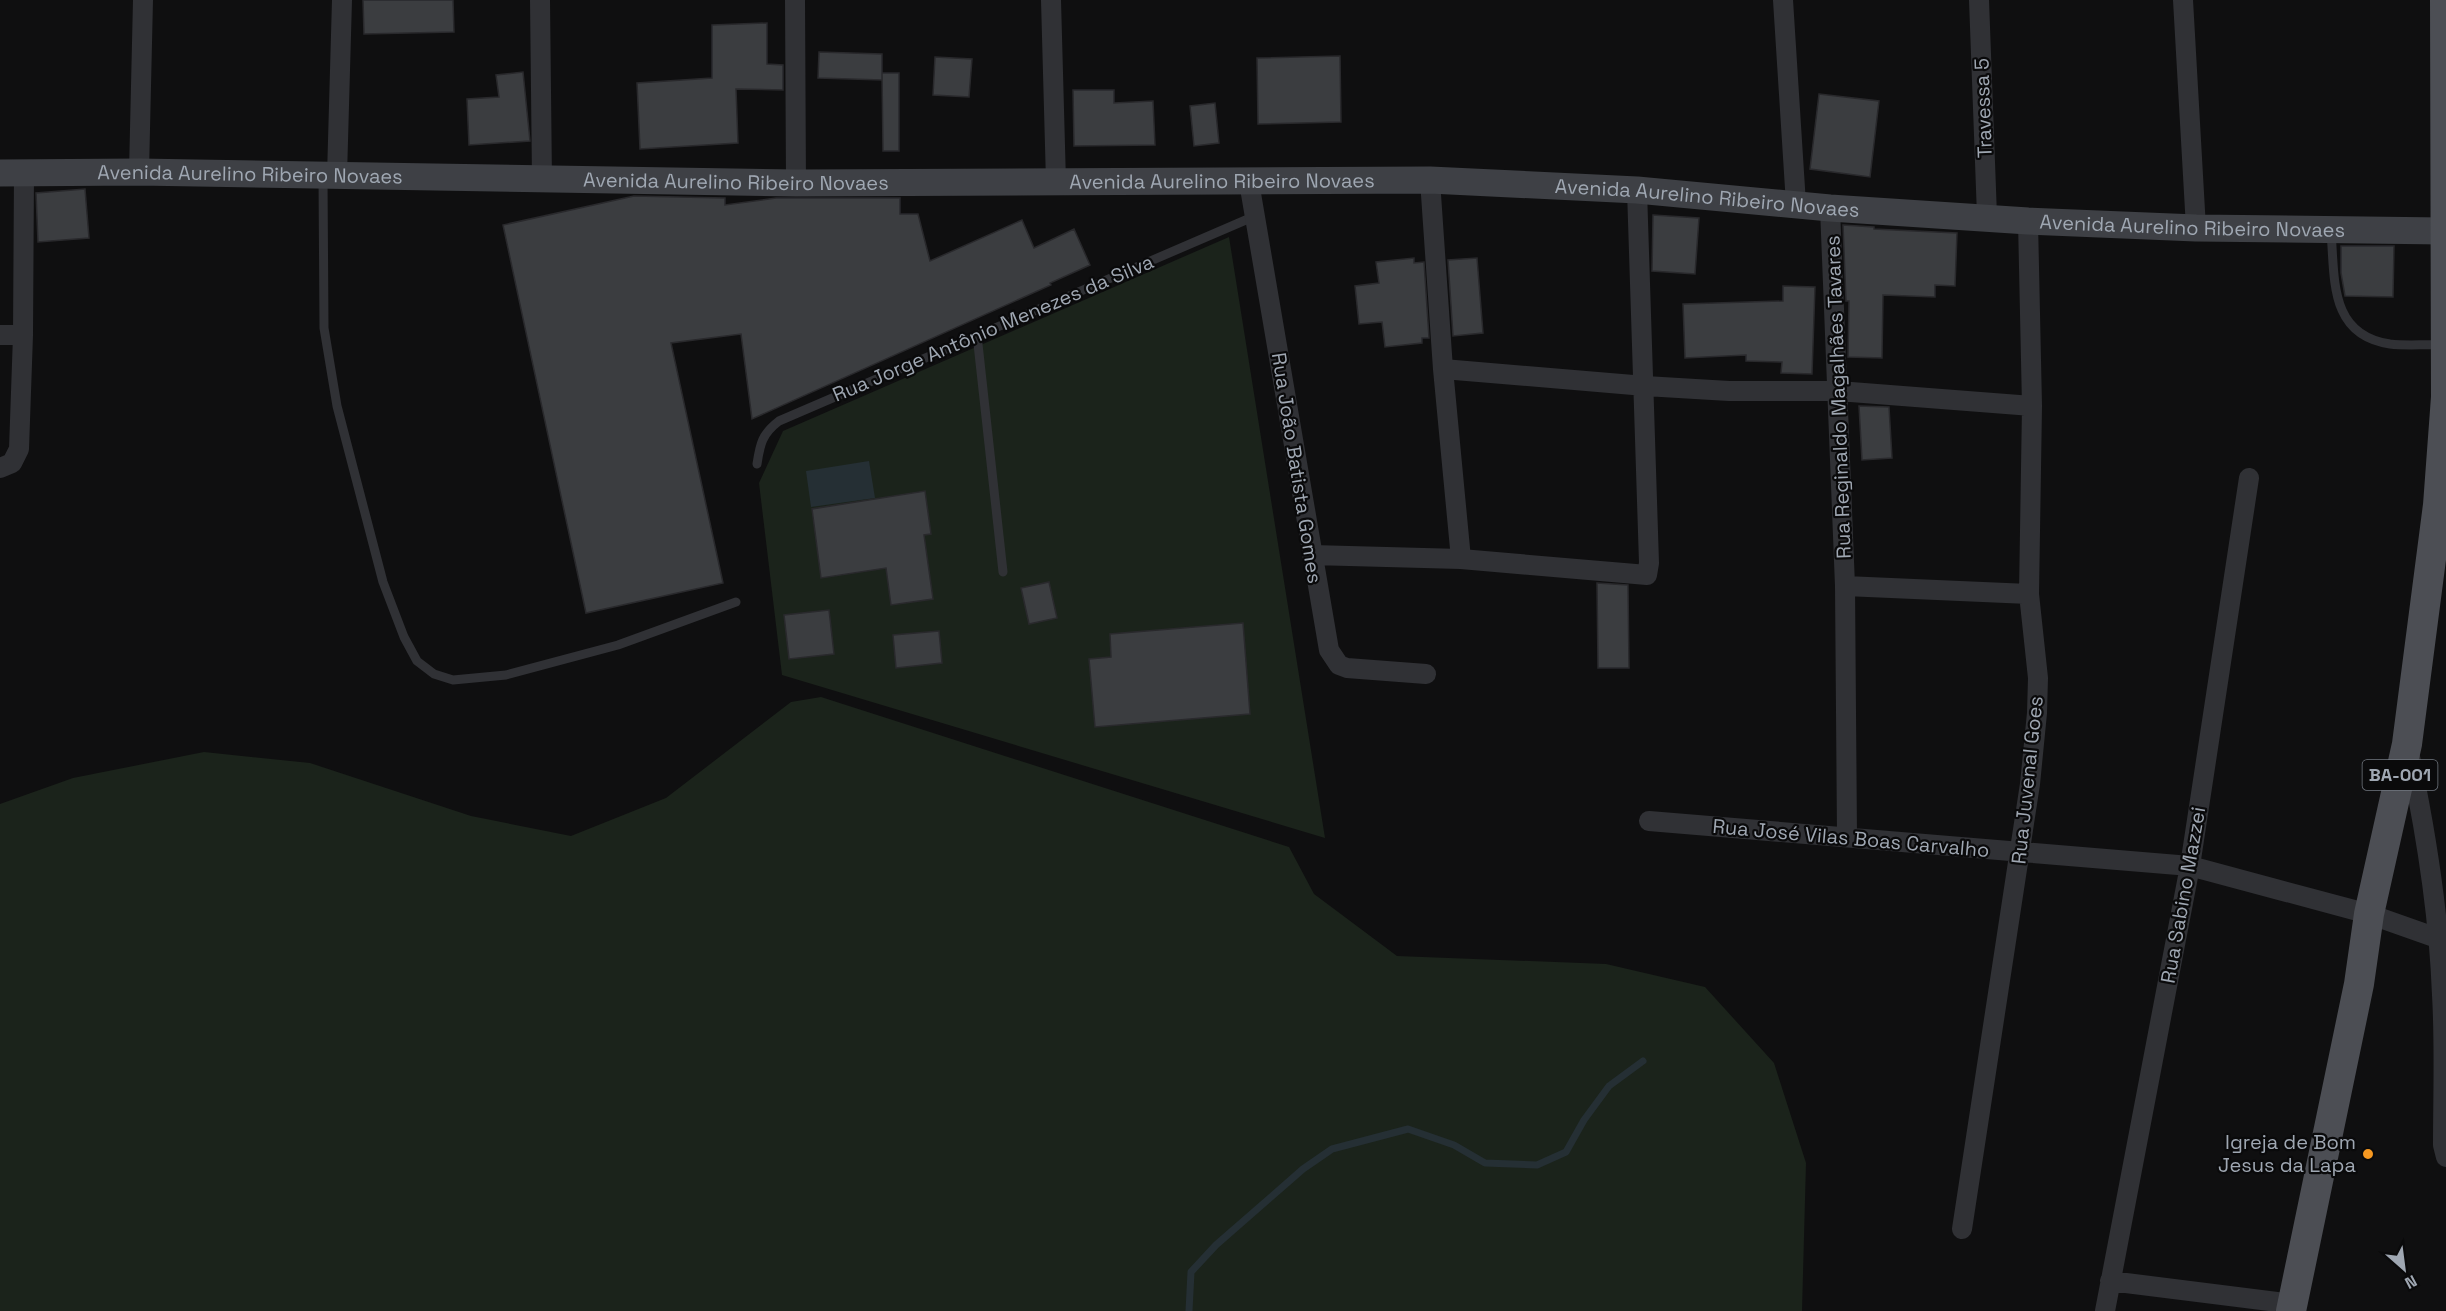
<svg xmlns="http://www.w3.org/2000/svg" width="2446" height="1311" viewBox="0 0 2446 1311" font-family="'Space Grotesk',sans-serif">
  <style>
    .green { fill: #1b231b }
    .water { fill: #252f34 }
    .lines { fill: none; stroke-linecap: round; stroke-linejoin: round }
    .stream { stroke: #252f34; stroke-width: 7 }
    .building { fill: #3b3d40; stroke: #29292c; stroke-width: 1.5 }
    .lane { stroke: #303135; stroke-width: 9 }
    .street { stroke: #303135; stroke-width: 20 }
    .secondary { stroke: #3e4045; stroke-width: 27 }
    .primary { stroke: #4c4e54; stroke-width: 30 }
    .poi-dot { fill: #f69821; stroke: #0a0a0b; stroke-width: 2 }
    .labels { text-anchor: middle; stroke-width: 4.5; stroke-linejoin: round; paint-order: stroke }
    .shield { fill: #0a0a0b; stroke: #727880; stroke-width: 1.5 }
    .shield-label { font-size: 18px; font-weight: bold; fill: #9fa7b2 }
    .street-label { font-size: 20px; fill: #9fa7b2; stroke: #0a0a0b }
    .poi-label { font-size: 20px; fill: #9fa7b2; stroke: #0a0a0b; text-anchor: end }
  </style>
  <rect width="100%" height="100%" fill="#0f0f10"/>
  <path class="green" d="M1229,237L1325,838L782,675L759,483L783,431Z
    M821,697L1289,847L1314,894L1397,956L1606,964L1705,987L1774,1063L1806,1163L1802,1311H0V804L73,778L204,752L310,763L471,816L571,836L666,798L791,702Z"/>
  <path class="water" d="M869,461L875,498L811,507L806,471Z"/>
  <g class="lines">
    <path class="stream" d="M1189,1311L1191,1272L1216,1245L1303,1169L1332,1149L1408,1129L1454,1145L1485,1163L1537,1165L1566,1152L1584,1120L1609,1086L1643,1061"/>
  </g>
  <path class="building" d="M363,0H453L454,32L364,34Z
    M767,23V64L783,65V90L736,89L738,143L640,149L637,83L712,78V25Z
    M819,52L882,54V80L818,78Z
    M1340,56L1341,122L1258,124L1257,58Z
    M935,57L972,59L969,97L933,95Z
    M523,72L530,141L469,145L467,99L499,97L496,75Z
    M882,73H899V151H883Z
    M1073,90H1114V103L1153,101L1155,145L1074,146Z
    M1819,94L1879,101L1870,177L1810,169Z
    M1215,103L1219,143L1194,146L1190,106Z
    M85,189L89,238L38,242L36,193Z
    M634,196L725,198V205L776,198H900V214H918L930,261L1022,220L1034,248L1074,229L1090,265L1050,283L1051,285L752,419L741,334L671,343L723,583L586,613L503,225Z
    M1653,215L1699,218L1695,274L1652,271Z
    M1843,225L1874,227V229L1957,233L1955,286L1935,285V297L1883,295L1882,358L1848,357L1849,301H1846Z
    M2341,246H2394L2393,297L2345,296L2341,273Z
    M1414,258V263L1424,262L1429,338H1422V343L1385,347L1382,322L1359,324L1355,286L1379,283L1376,262Z
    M1477,258L1483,333L1453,336L1448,260Z
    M1783,286L1815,287L1812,374L1781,373L1782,362L1746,361V355L1685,358L1683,304L1783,301Z
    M1859,406L1889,407L1892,458L1862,460Z
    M925,491L931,534L924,535L933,599L891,605L886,568L821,578L812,509Z
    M1049,582L1057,618L1029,624L1021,588Z
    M1597,583L1628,585L1629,668H1598Z
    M829,610L834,654L789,659L784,615Z
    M1243,623L1250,714L1095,727L1089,659L1111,657L1110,634Z
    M939,631L942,663L896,668L893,635Z"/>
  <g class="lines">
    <path class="lane" d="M323,177L324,328L337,406L383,582L404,637L417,661L434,674L453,680L506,675L618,645L736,602
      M2331,232C2335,279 2329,335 2390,344C2407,346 2425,344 2442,345
      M977,335L1003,572
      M757,464C760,444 762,434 779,421L1255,216"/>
    <path class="street" d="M540,0L542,180
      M795,0L796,183
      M1051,0L1056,182
      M1783,0L1796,204
      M1979,0L1987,216
      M2183,0L2196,228
      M139,172L143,0
      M337,176L342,0
      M1430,180L1443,369L1461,559
      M1249,182L1329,650L1339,665L1347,668L1426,674
      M1830,208L1845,586L1847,836
      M0,335H23
      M1443,369L1645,386L1729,391H1838L2032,406
      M0,468L12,463L19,449L23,335L24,173
      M1312,555L1461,559L1647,575L1649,563L1637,190
      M1845,586L2029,594
      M2409,752C2426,832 2439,913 2442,995C2445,1045 2443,1096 2443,1145L2446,1157
      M1649,821L2190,866L2369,914L2437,938
      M1962,1229L2030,784L2037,713L2038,678L2029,594L2032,406L2028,221
      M2110,1281L2293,1304
      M2105,1311L2190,866L2249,478"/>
    <path class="secondary" id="s1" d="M0,173L139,172L796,183L1430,180L1637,190L1830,208L2028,221L2196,228L2444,231"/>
    <path class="primary" d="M2291,1311L2359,984L2369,914L2407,744L2438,505L2446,397L2445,0"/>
  </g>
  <circle class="poi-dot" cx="2368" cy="1154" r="6"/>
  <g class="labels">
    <rect class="shield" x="2362.5" y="760" width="75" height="30" rx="4.5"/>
    <g class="shield-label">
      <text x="2400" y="781">BA-001</text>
    </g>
    <g class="street-label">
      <text transform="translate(1983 108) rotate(-92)" y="7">Travessa 5</text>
      <text dy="7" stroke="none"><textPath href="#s1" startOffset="250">Avenida Aurelino Ribeiro Novaes</textPath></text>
      <text dy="7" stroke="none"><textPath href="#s1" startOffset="736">Avenida Aurelino Ribeiro Novaes</textPath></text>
      <text dy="7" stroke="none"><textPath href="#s1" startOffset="1222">Avenida Aurelino Ribeiro Novaes</textPath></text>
      <text dy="7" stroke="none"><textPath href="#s1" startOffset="1708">Avenida Aurelino Ribeiro Novaes</textPath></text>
      <text dy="7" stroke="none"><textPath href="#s1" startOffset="2194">Avenida Aurelino Ribeiro Novaes</textPath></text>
      <text transform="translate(993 328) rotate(-23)" y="7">Rua Jorge Antônio Menezes da Silva</text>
      <text transform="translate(1838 397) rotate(-92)" y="7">Rua Reginaldo Magalhães Tavares</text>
      <text transform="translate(1297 468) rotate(81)" y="7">Rua João Batista Gomes</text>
      <text transform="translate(2027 780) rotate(-84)" y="7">Rua Juvenal Goes</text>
      <text transform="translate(1851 838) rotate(5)" y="7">Rua José Vilas Boas Carvalho</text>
      <text transform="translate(2183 895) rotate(-80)" y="7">Rua Sabino Mazzei</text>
    </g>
    <g class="poi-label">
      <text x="2356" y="1149">Igreja de Bom<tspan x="2356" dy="23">Jesus da Lapa</tspan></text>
    </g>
  </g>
  <g transform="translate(2404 1269) rotate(152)" stroke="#0a0a0b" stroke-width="4.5" paint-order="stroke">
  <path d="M0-4.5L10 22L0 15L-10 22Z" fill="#9fa7b2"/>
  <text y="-9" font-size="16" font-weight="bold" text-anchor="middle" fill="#9fa7b2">N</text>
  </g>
</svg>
